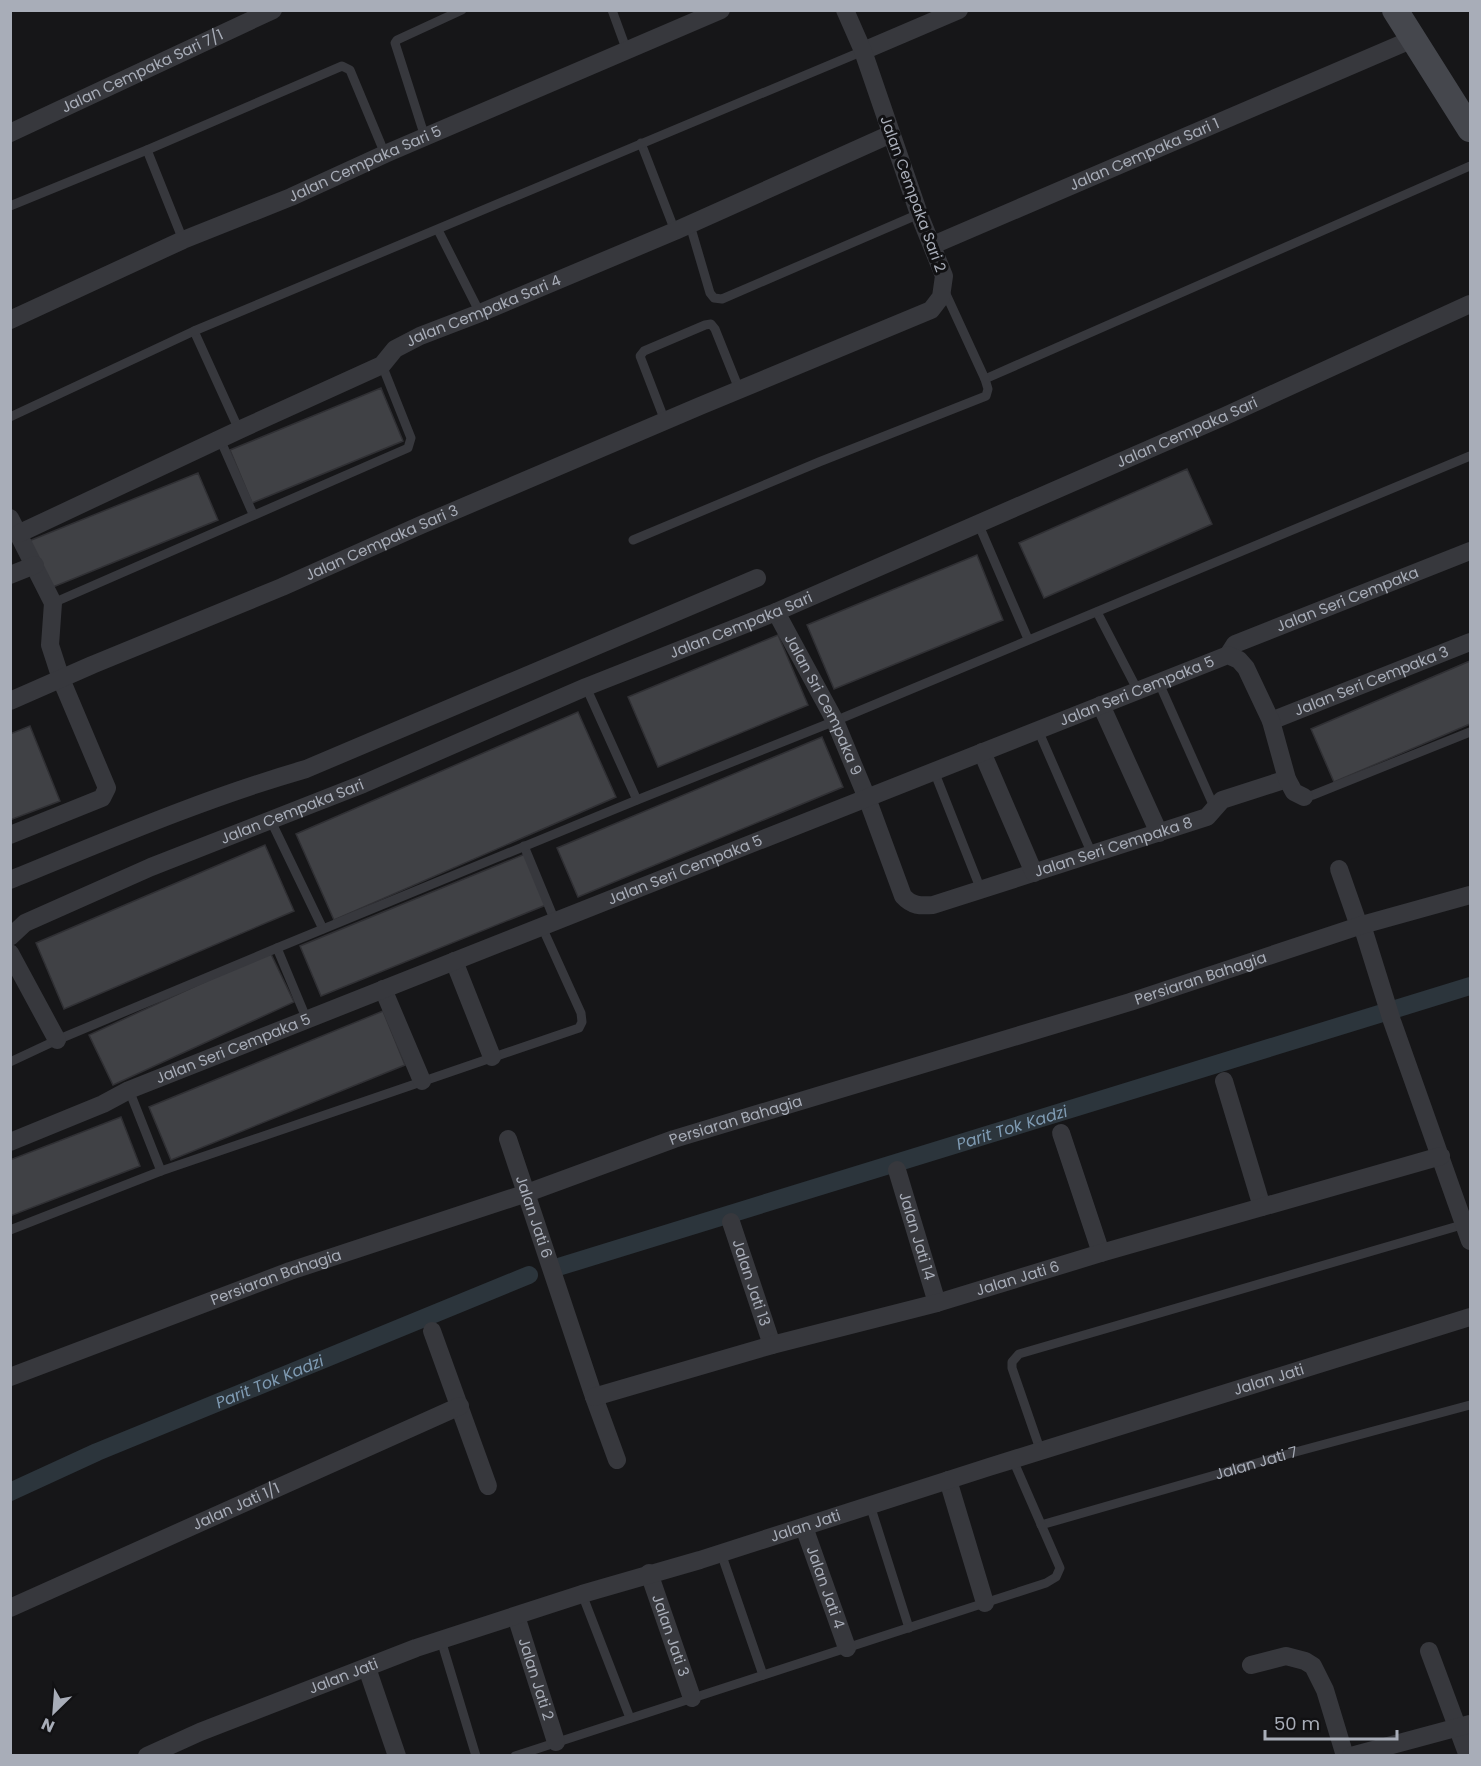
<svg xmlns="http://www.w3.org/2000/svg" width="1481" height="1766" viewBox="0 0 1481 1766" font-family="Poppins,sans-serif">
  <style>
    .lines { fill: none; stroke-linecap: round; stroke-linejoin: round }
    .canal { stroke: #2c353c; stroke-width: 18 }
    .building { fill: #404145; stroke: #303034; stroke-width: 1.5 }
    .lane { stroke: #37383d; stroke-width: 9 }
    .street { stroke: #37383d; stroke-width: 18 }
    .secondary { stroke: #45474d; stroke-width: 26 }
    .labels { text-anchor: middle; stroke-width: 6; stroke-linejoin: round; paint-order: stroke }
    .street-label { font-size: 15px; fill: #a8adb8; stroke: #111113 }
    .water-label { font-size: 16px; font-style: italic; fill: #7f9bb3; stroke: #111113 }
  </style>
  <rect width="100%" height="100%" fill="#161618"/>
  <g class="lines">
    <g class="canal">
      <path id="s1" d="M555,1268L1470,986"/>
      <path id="s2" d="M10,1492L97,1452L529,1275"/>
    </g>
  </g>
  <path class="building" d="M381,388L403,441L252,503L230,450Z
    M1187,469L1212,524L1044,598L1019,543Z
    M198,473L218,520L48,589L29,541Z
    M977,555L1003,620L834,689L807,625Z
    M778,635L808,705L658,767L628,697Z
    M1470,661V724L1334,782L1311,729Z
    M578,712L616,797L334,920L296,834Z
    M30,726L60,801L10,820V734Z
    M822,737L843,787L578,897L557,848Z
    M265,845L294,911L64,1009L36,943Z
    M525,854L546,905L321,996L300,946Z
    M270,952L294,1002L113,1085L89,1035Z
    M383,1011L405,1065L171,1160L149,1107Z
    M121,1117L140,1166L10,1216V1160Z"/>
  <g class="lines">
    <g class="lane">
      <path d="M612,10L627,51"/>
      <path d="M425,137L395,43L397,40L462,10"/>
      <path d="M641,143L675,231"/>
      <path d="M147,150L183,240"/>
      <path d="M10,206L147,150L342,66L350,70L385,154"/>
      <path d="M690,225L710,293L714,298L722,299L919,214"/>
      <path d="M438,230L480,313"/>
      <path d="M194,331L239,430"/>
      <path d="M985,379C1146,307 1309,238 1470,166"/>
      <path d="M10,417L194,331L863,51"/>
      <path d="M665,421L640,356L644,351L705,325L711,324L715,329L739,389"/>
      <path d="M220,439L253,514"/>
      <path d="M978,523L1028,639"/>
      <path d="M633,540L819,462L986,396L988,389L985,379L945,292"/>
      <path d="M53,603L408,448L411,438L382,365"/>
      <path d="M1097,612L1138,691"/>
      <path d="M1159,683L1215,809"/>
      <path d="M586,687L637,800"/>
      <path d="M1038,730L1092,854"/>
      <path d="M934,771L981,890"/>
      <path d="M1304,797L1313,795L1470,732"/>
      <path d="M270,819L323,929"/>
      <path d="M524,846L555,921"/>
      <path d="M277,948L307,1020"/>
      <path d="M10,1062L57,1040L277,948L637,800L835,721L1470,456"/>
      <path d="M129,1090L161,1171"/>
      <path d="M10,1230L161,1171L579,1028L582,1022L581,1013L542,927"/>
      <path d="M1041,1452L1012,1368V1362L1019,1354L1465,1224"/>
      <path d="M870,1505L909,1628"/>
      <path id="s3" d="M1041,1525L1288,1454L1470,1405"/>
      <path d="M721,1553L763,1675"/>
      <path d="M582,1594L630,1718"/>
      <path d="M441,1640L476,1756"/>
      <path d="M515,1756L1046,1583L1056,1577L1060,1568L1013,1460"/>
    </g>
    <g class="street">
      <path d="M863,51L959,10"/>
      <path id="s4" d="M10,133L273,10"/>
      <path id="s5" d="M933,245L1413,39"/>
      <path id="s6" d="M10,320L183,240L291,197L385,154L721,10"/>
      <path d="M10,518L53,603L50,645L61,679L107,788L102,798L10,835"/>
      <path id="s7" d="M20,533L239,430L382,365L395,349L420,336L480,313L675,231L891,134"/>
      <path d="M10,575L35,565"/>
      <path id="s8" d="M776,612L835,721L867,798L903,896C912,906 920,906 933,905L1207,817L1222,800L1287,779"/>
      <path id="s9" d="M1228,655L1235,644L1470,551"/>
      <path id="s10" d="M10,701L92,665L282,587L421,525L700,406L931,310L941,297L944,276L919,214L863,51L845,10"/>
      <path d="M1101,705L1159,833"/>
      <path id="s11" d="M1271,721L1470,642"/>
      <path d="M982,752L1034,873"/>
      <path d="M1339,869L1359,926"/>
      <path d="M10,880C108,840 205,798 306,769L757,578"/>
      <path d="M1362,925L1392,1021L1470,1241"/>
      <path id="s12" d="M10,937L25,923L151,867L363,784L586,687L776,612L1225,416L1470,304"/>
      <path d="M10,953L57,1040"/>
      <path d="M454,961L492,1057"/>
      <path d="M383,989L422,1081"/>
      <path d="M1224,1081L1262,1207"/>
      <path d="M1061,1133L1101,1253"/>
      <path id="s13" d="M508,1139L594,1397L617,1460"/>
      <path id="s14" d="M10,1142L103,1104L129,1090L1228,655L1239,660L1246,668L1271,721L1287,779L1294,792L1304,797"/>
      <path id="s15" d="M897,1170L937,1303"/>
      <path id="s16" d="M731,1222L772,1345"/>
      <path d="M432,1331L488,1486"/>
      <path id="s17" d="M10,1377L290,1271L527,1193L674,1139L1130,1002L1362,925L1470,895"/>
      <path id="s18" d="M594,1397L772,1345L937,1303L1101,1253L1441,1156"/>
      <path d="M948,1480L985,1603"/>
      <path id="s19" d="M804,1527L847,1648"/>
      <path id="s20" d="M649,1573L692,1698"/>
      <path id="s21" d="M10,1608L460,1406"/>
      <path id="s22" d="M516,1616L556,1742"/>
      <path d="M1429,1651L1468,1756"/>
      <path d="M1251,1665L1286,1656L1305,1661L1313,1666L1325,1690L1345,1756"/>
      <path d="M367,1668L397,1756"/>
      <path id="s23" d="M147,1756L200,1732L416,1648L582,1594L700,1560L989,1467L1470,1317"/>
      <path d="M1351,1756L1470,1724"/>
    </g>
    <path class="secondary" d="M1395,10L1470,129"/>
  </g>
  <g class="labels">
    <g class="street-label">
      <text dy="5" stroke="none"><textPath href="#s4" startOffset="146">Jalan Cempaka Sari 7/1</textPath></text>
      <text dy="5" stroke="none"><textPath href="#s5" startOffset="230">Jalan Cempaka Sari 1</textPath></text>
      <text dy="5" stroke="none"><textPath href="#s6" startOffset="388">Jalan Cempaka Sari 5</textPath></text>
      <text transform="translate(913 194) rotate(70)" y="5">Jalan Cempaka Sari 2</text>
      <text dy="5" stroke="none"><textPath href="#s7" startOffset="516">Jalan Cempaka Sari 4</textPath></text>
      <text dy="5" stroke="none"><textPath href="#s12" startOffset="1282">Jalan Cempaka Sari</textPath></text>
      <text dy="5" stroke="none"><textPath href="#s10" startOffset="404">Jalan Cempaka Sari 3</textPath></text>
      <text dy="5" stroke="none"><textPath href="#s9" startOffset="134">Jalan Seri Cempaka</textPath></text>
      <text dy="5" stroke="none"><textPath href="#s12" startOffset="796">Jalan Cempaka Sari</textPath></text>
      <text dy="5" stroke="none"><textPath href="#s11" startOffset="108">Jalan Seri Cempaka 3</textPath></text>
      <text dy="5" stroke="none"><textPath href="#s14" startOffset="1214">Jalan Seri Cempaka 5</textPath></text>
      <text dy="5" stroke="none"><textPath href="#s8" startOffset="104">Jalan Sri Cempaka 9</textPath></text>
      <text dy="5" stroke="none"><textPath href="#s12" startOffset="310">Jalan Cempaka Sari</textPath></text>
      <text dy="5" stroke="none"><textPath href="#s8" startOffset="534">Jalan Seri Cempaka 8</textPath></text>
      <text dy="5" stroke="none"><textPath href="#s14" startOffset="728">Jalan Seri Cempaka 5</textPath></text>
      <text dy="5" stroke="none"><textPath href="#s17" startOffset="1256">Persiaran Bahagia</textPath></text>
      <text dy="5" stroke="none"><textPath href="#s14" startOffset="242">Jalan Seri Cempaka 5</textPath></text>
      <text dy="5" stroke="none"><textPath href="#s17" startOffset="770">Persiaran Bahagia</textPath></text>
      <text dy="5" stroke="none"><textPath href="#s13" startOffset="82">Jalan Jati 6</textPath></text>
      <text dy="5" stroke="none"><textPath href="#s15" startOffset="69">Jalan Jati 14</textPath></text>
      <text dy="5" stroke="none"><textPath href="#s17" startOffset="284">Persiaran Bahagia</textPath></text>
      <text dy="5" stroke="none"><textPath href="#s18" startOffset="440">Jalan Jati 6</textPath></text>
      <text dy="5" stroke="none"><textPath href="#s16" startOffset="64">Jalan Jati 13</textPath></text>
      <text dy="5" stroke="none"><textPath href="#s23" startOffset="1184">Jalan Jati</textPath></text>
      <text dy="5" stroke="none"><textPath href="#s3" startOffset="224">Jalan Jati 7</textPath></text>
      <text dy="5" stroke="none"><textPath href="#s21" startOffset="248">Jalan Jati 1/1</textPath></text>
      <text dy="5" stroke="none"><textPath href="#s23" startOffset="698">Jalan Jati</textPath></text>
      <text dy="5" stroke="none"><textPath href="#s19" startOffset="64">Jalan Jati 4</textPath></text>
      <text dy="5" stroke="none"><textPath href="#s20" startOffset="66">Jalan Jati 3</textPath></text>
      <text dy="5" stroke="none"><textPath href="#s23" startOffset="212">Jalan Jati</textPath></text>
      <text dy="5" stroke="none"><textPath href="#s22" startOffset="66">Jalan Jati 2</textPath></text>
    </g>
    <g class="water-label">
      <text dy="6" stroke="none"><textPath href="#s1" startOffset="478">Parit Tok Kadzi</textPath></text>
      <text dy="6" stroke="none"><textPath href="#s2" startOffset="282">Parit Tok Kadzi</textPath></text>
    </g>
  </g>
  <rect width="1481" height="1766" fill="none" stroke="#a8adb8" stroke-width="24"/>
  <g transform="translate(54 1712) rotate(205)" stroke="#111113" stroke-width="4.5" paint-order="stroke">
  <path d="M0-4.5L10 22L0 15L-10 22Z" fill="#a8adb8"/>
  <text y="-9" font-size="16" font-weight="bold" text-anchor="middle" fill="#a8adb8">N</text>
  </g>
  <path d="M1265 1730v9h132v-9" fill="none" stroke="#a8adb8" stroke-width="3"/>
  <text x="1274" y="1730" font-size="18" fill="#a8adb8" stroke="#111113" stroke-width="4.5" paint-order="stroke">50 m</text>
</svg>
